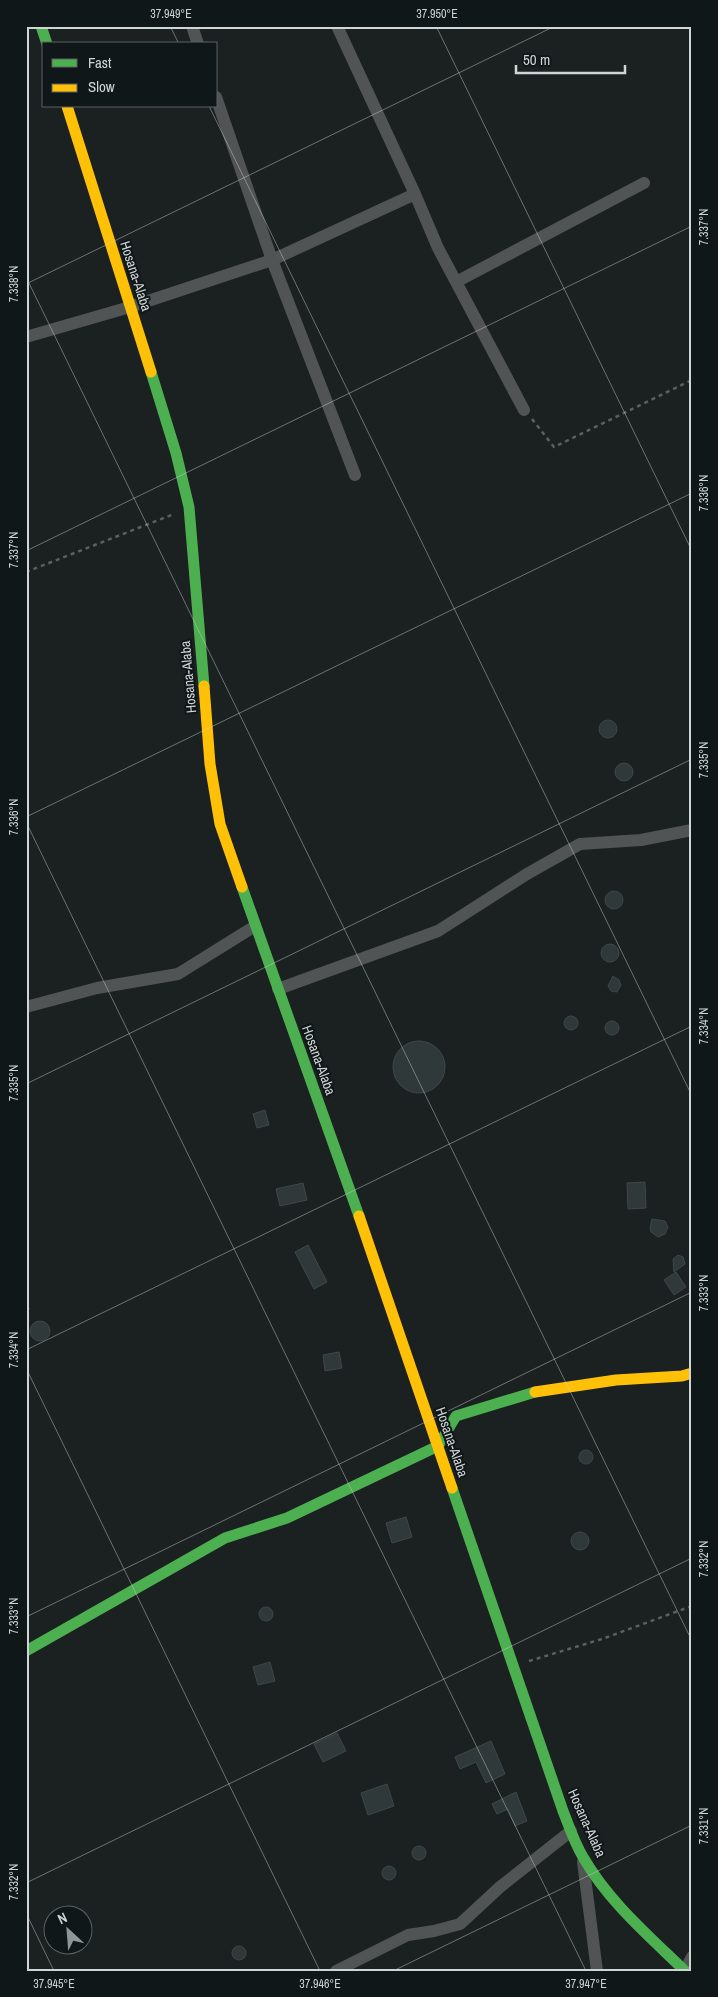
<svg xmlns="http://www.w3.org/2000/svg" width="718" height="1997" viewBox="0 0 718 1997" font-family="'Archivo Narrow',sans-serif">
  <style>
    .building { fill: #2f393a; stroke: #424647 }
    .lines { fill: none; stroke-linecap: round; stroke-linejoin: round }
    .path { stroke: #5d5f5f; stroke-width: 2.5; stroke-dasharray: 4 4; stroke-linecap: butt }
    .street { stroke: #515454; stroke-width: 12 }
    .fast { stroke: #4caf50; stroke-width: 11 }
    .slow { stroke: #ffc107; stroke-width: 11 }
    .ticks { fill: none; stroke: #cfd4d5; stroke-width: 1; stroke-opacity: 0.45 }
    .labels { text-anchor: middle; stroke-width: 4; stroke-linejoin: round; paint-order: stroke }
    .street-label { font-size: 14px; fill: #cfd4d5; stroke: #101718 }
    .neatline { fill: none; stroke: #cfd4d5; stroke-width: 2 }
    .ticks-label { font-size: 12px; text-anchor: middle; fill: #cfd4d5 }
  </style>
  <rect width="100%" height="100%" fill="#1b2020"/>
  <path class="building" d="M599 729a9 9 0 1 1 18 0a9 9 0 1 1-18 0Z
    M615 772a9 9 0 1 1 18 0a9 9 0 1 1-18 0Z
    M605 900a9 9 0 1 1 18 0a9 9 0 1 1-18 0Z
    M601 953a9 9 0 1 1 18 0a9 9 0 1 1-18 0Z
    M613,976L619,980L621,985L617,992L611,991L608,986Z
    M564 1023a7 7 0 1 1 14 0a7 7 0 1 1-14 0Z
    M605 1028a7 7 0 1 1 14 0a7 7 0 1 1-14 0Z
    M393 1067a26 26 0 1 1 52 0a26 26 0 1 1-52 0Z
    M265,1110L269,1125L257,1128L253,1114Z
    M645,1182L646,1208L628,1209L627,1183Z
    M303,1183L307,1200L280,1206L276,1189Z
    M652,1219L665,1221L668,1227L665,1234L658,1237L651,1232L650,1228Z
    M308,1245L327,1282L314,1289L295,1252Z
    M678,1255L683,1257L685,1264L674,1272L673,1259Z
    M676,1272L686,1287L674,1295L664,1280Z
    M30 1331a10 10 0 1 1 20 0a10 10 0 1 1-20 0Z
    M339,1352L342,1368L325,1371L323,1355Z
    M579 1457a7 7 0 1 1 14 0a7 7 0 1 1-14 0Z
    M406,1517L412,1537L392,1543L386,1523Z
    M571 1541a9 9 0 1 1 18 0a9 9 0 1 1-18 0Z
    M259 1614a7 7 0 1 1 14 0a7 7 0 1 1-14 0Z
    M270,1662L275,1681L258,1685L253,1667Z
    M337,1733L346,1751L323,1762L314,1744Z
    M491,1741L505,1774L486,1783L476,1762L460,1769L455,1757Z
    M387,1784L394,1806L368,1815L361,1793Z
    M516,1792L527,1821L515,1826L508,1809L497,1814L492,1804Z
    M412 1853a7 7 0 1 1 14 0a7 7 0 1 1-14 0Z
    M382 1873a7 7 0 1 1 14 0a7 7 0 1 1-14 0Z
    M232 1953a7 7 0 1 1 14 0a7 7 0 1 1-14 0Z"/>
  <g class="lines">
    <path class="path" d="M532,419L554,447L692,380
      M26,572L174,514
      M26,1301L29,1309
      M529,1661L602,1639L692,1606"/>
    <path class="street" d="M192,26L198,44
      M337,26L415,194L438,248L524,410
      M216,97L272,260L355,475
      M456,282L644,183
      M26,337L130,307L272,260L415,194
      M278,989L438,931L527,874L580,844L641,840L692,830
      M26,1007L97,988L178,974L255,926
      M583,1862L597,1971
      M685,1970L692,1957
      M336,1971L408,1935L434,1931L460,1924L500,1887L571,1831"/>
    <path class="fast" d="M41,26L47,44
      M151,372L176,453L189,507L204,686
      M242,887L359,1216
      M452,1488L563,1811C569,1826 574,1842 583,1857C608,1901 649,1936 685,1971
      M26,1651L225,1538L287,1518L438,1446L456,1416L535,1392"/>
    <path class="slow" d="M67,106L151,372
      M204,686L210,764L220,824L242,887
      M359,1216L452,1488
      M535,1392L616,1380L682,1376L692,1373"/>
  </g>
  <path class="ticks" d="M170,26L179,44M436,26L692,551M209,106L692,1096M26,277L692,1641M26,284L555,26M26,551L692,226M26,817L692,493M26,822L586,1971M26,1084L692,759M26,1350L692,1026M26,1368L320,1971M26,1617L692,1292M26,1883L692,1558M26,1913L54,1971M393,1971L692,1825"/>
  <g class="labels">
    <g class="street-label">
      <text transform="translate(136 276) rotate(72)" y="5">Hosana-Alaba</text>
      <text transform="translate(188 677) rotate(-95)" y="5">Hosana-Alaba</text>
      <text transform="translate(319 1060) rotate(70)" y="5">Hosana-Alaba</text>
      <text transform="translate(452 1442) rotate(71)" y="5">Hosana-Alaba</text>
      <text transform="translate(587 1823) rotate(66)" y="5">Hosana-Alaba</text>
    </g>
  </g>
  <rect width="718" height="1997" fill="none" stroke="#101718" stroke-width="55"/>
  <rect x="42" y="42" width="175" height="65" fill="#101718" stroke="#5c6364"/>
  <rect x="52" y="59" width="25" height="8" fill="#4caf50" stroke="#5c6364"/>
  <text x="88" y="68" font-size="15" fill="#cfd4d5">Fast</text>
  <rect x="52" y="84" width="25" height="8" fill="#ffc107" stroke="#5c6364"/>
  <text x="88" y="92" font-size="15" fill="#cfd4d5">Slow</text>
  <g transform="translate(68 1930) rotate(334)"><circle r="24" fill="#101718" stroke="#5c6364"/>
  <path d="M0-4L9 19L0 12L-9 19Z" fill="#909596"/>
  <text y="-8" font-size="14" font-weight="bold" text-anchor="middle" fill="#cfd4d5">N</text>
  </g>
  <path d="M516 65v8h109v-8" fill="none" stroke="#cfd4d5" stroke-width="2.5"/>
  <text x="523" y="65" font-size="15" fill="#cfd4d5" stroke="#101718" stroke-width="4" paint-order="stroke">50 m</text>
  <rect x="28" y="28" width="662" height="1942" class="neatline"/>
  <g class="ticks-label">
    <text x="171" y="18">37.949°E</text>
    <text x="437" y="18">37.950°E</text>
    <text transform="translate(704 227) rotate(-90)" y="4">7.337°N</text>
    <text transform="translate(14 284) rotate(-90)" y="4">7.338°N</text>
    <text transform="translate(704 493) rotate(-90)" y="4">7.336°N</text>
    <text transform="translate(14 550) rotate(-90)" y="4">7.337°N</text>
    <text transform="translate(704 760) rotate(-90)" y="4">7.335°N</text>
    <text transform="translate(14 817) rotate(-90)" y="4">7.336°N</text>
    <text transform="translate(704 1026) rotate(-90)" y="4">7.334°N</text>
    <text transform="translate(14 1083) rotate(-90)" y="4">7.335°N</text>
    <text transform="translate(704 1293) rotate(-90)" y="4">7.333°N</text>
    <text transform="translate(14 1350) rotate(-90)" y="4">7.334°N</text>
    <text transform="translate(704 1559) rotate(-90)" y="4">7.332°N</text>
    <text transform="translate(14 1616) rotate(-90)" y="4">7.333°N</text>
    <text transform="translate(704 1826) rotate(-90)" y="4">7.331°N</text>
    <text transform="translate(14 1882) rotate(-90)" y="4">7.332°N</text>
    <text x="54" y="1988">37.945°E</text>
    <text x="320" y="1988">37.946°E</text>
    <text x="586" y="1988">37.947°E</text>
  </g>
</svg>
